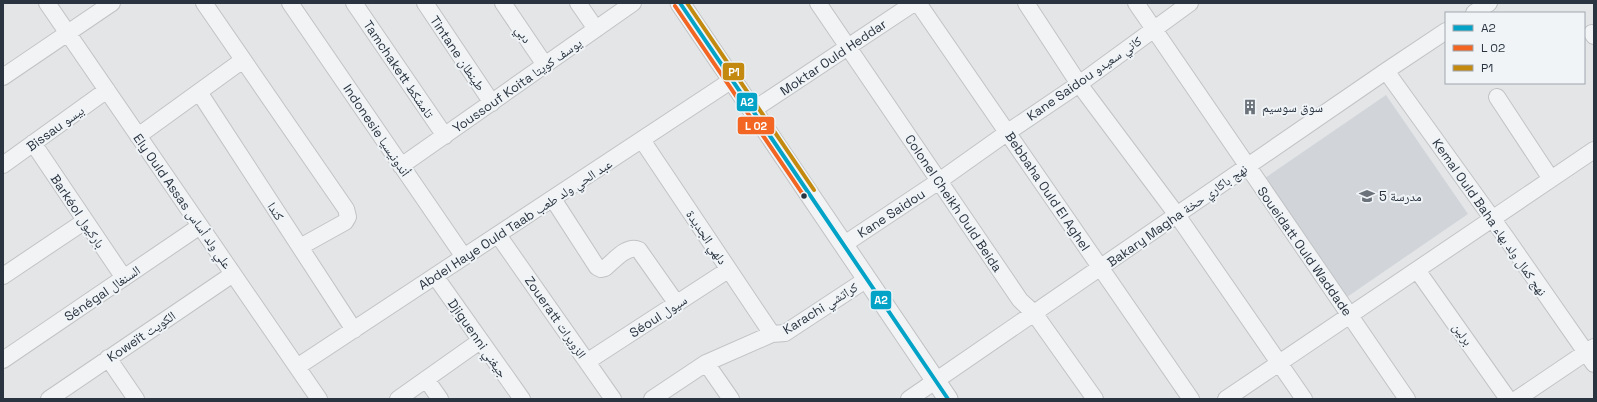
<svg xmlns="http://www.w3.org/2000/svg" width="1597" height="402" viewBox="0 0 1597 402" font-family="'Space Grotesk','Noto Naskh Arabic',sans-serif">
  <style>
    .built { fill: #d1d5da }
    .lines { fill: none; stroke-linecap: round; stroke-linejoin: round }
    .minor-casing { stroke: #c1c3c5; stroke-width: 18 }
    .tertiary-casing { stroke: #c1c3c5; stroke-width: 21 }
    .minor { stroke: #f1f3f4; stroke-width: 16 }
    .tertiary { stroke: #f1f3f4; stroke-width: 19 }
    .bus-1-casing { stroke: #f0f4f7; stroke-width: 7 }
    .bus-2-casing { stroke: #f0f4f7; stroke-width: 7 }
    .bus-3-casing { stroke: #f0f4f7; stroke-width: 7 }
    .bus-1 { stroke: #02a3c7; stroke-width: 4 }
    .bus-2 { stroke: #f26522; stroke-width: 4 }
    .bus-3 { stroke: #c48a10; stroke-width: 4 }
    .bus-dot { fill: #2a3440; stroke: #f0f4f7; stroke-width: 1.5 }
    .labels { text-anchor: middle; stroke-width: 4; stroke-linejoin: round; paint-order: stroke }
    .street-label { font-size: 13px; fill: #2a3440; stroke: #f0f4f7 }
    .poi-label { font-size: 13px; fill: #2a3440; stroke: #f0f4f7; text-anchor: start }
    .line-badge { stroke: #f0f4f7; stroke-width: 1.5 }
    .badge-label { font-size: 11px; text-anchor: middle; font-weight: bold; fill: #fff }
  </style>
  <rect width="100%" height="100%" fill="#e3e5e7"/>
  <path class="built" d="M1386,95L1468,214L1347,297L1265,178Z"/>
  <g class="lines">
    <defs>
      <path id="minor" d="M47,3L319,399
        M204,3L346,209L348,217L345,222L300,247
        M290,3L464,257
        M354,3L445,136
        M425,3L492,103
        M503,3L545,65
        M578,3L596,29
        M818,3L1020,300L1034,313L1095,399
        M918,3L1191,399
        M1026,3L1079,84L1177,215L1304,399
        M1136,3L1407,399
        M1474,13L1489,3
        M1592,33L1594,36
        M1386,71L1507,239L1594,364
        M3,77L112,3
        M199,92L354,330
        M1497,97L1551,179
        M753,110L914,3
        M138,136L243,60
        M642,140L772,334
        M33,143L124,278
        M3,165L107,90
        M401,166L633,3
        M553,199L597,267L601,269L605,268C614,261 627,244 639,250L677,304
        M498,235L613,399
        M843,245L939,181L1008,132L1079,84L1190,3
        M1417,270L1508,399
        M3,276L85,221
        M435,276L522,399
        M108,358L136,399
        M3,360L200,226
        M588,361L728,270
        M706,363L731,399
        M297,367L732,80
        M426,379L440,399
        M49,399L233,274
        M398,399L480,341
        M652,399L706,363L772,334L785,333L867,279
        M909,399L1386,71L1446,31
        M1226,399L1594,150
        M1517,399L1594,347"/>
      <path id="tertiary" d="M680,3L948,399"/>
    </defs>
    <use href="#minor" class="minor-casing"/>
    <use href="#tertiary" class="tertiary-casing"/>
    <use href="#minor" class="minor"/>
    <use href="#tertiary" class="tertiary"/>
    <defs>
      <path id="bus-1" d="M680,3L948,399"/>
      <path id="bus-2" d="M675,6L804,196"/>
      <path id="bus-3" d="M687,3L814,190"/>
    </defs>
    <use href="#bus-1" class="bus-1-casing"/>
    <use href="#bus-2" class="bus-2-casing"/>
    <use href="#bus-3" class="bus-3-casing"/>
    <use href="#bus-1" class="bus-1"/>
    <use href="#bus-2" class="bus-2"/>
    <use href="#bus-3" class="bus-3"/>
  </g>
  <defs>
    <symbol id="building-bare" viewBox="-9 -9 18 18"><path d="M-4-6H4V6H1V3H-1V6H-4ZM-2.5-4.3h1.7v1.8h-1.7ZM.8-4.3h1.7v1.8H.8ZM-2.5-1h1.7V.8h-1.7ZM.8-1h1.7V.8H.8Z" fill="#6b727a" stroke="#f0f4f7" stroke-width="2.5" paint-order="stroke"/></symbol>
    <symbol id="school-bare" viewBox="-9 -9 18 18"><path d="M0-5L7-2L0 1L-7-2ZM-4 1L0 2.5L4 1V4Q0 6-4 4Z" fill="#6b727a" stroke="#f0f4f7" stroke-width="2.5" paint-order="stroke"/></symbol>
  </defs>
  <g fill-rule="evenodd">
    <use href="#building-bare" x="1239" y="96" width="22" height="22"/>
    <use href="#school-bare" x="1356" y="185" width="22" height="22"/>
  </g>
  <circle class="bus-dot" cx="804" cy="196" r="3.5"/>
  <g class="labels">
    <g class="street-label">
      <text transform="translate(524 34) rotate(56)" y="5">دبي</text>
      <text transform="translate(458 53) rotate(56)" y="5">Tintane طينطان</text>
      <text transform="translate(833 57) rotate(-34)" y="5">Moktar Ould Heddar</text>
      <text transform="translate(399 69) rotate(56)" y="5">Tamchakett تامشكط</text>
      <text transform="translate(1084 78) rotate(-35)" y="5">Kane Saidou كاني سعيدو</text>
      <text transform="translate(517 85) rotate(-35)" y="5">Youssouf Koita يوسف كويتا</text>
      <text transform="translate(55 128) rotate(-36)" y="5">Bissau بيسو</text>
      <text transform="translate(377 130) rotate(56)" y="5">Indonesie أندونيسيا</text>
      <text transform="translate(1048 191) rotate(56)" y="5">Bebbaha Ould El Aghel</text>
      <text transform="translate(183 201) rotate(55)" y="5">Ely Ould Assas علي ولد أساس</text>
      <text transform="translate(954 203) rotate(56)" y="5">Colonel Cheikh Ould Beida</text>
      <text transform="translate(78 211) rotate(56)" y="5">Barkéol باركيول</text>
      <text transform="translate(276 211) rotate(57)" y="5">كندا</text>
      <text transform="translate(891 213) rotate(-33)" y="5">Kane Saidou</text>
      <text transform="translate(1177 215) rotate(-35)" y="5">Bakary Magha نهج باكاري حخة</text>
      <text transform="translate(1490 217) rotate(55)" y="5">Kemal Ould Baha نهج كمال ولد بهاء</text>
      <text transform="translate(515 224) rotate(-33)" y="5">Abdel Haye Ould Taab عبد الحي ولد طعب</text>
      <text transform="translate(707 237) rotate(56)" y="5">دلهي الجديدة</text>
      <text transform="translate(1305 251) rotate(55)" y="5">Soueidatt Ould Waddade</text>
      <text transform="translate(102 293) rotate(-34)" y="5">Sénégal السنغال</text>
      <text transform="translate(820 308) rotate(-32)" y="5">Karachi كراتشي</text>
      <text transform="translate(658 316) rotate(-33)" y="5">Séoul سيول</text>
      <text transform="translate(556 317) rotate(55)" y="5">Zoueratt الزويرات</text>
      <text transform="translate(1463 334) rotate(55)" y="5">برلين</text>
      <text transform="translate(141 336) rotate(-34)" y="5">Koweït الكويت</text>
      <text transform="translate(478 338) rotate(55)" y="5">Djiguenni جيغني</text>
    </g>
    <g class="poi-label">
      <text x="1262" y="112">سوق سوسيم</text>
      <text x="1379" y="201">مدرسة 5</text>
    </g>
  </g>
  <g class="line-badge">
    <rect x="722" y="62" width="23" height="19" rx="4" fill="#c48a10"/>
    <rect x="736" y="92" width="22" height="20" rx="4" fill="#02a3c7"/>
    <rect x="737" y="116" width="38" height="19" rx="4" fill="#f26522"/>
    <rect x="870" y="290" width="22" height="20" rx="4" fill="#02a3c7"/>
  </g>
  <g class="badge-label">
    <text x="734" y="76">P1</text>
    <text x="747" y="106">A2</text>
    <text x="756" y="130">L 02</text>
    <text x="881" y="304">A2</text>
  </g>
  <rect width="1597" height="402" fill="none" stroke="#2a3440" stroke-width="8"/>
  <rect x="1445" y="12" width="140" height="72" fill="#f0f4f7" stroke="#a1a7ae"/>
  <rect x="1453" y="25" width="20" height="6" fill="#02a3c7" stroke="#a1a7ae"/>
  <text x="1481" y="32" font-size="12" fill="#2a3440">A2</text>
  <rect x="1453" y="45" width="20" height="6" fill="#f26522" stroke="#a1a7ae"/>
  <text x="1481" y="52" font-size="12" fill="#2a3440">L 02</text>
  <rect x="1453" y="65" width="20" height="6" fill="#c48a10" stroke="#a1a7ae"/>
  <text x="1481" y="72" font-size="12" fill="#2a3440">P1</text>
</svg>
